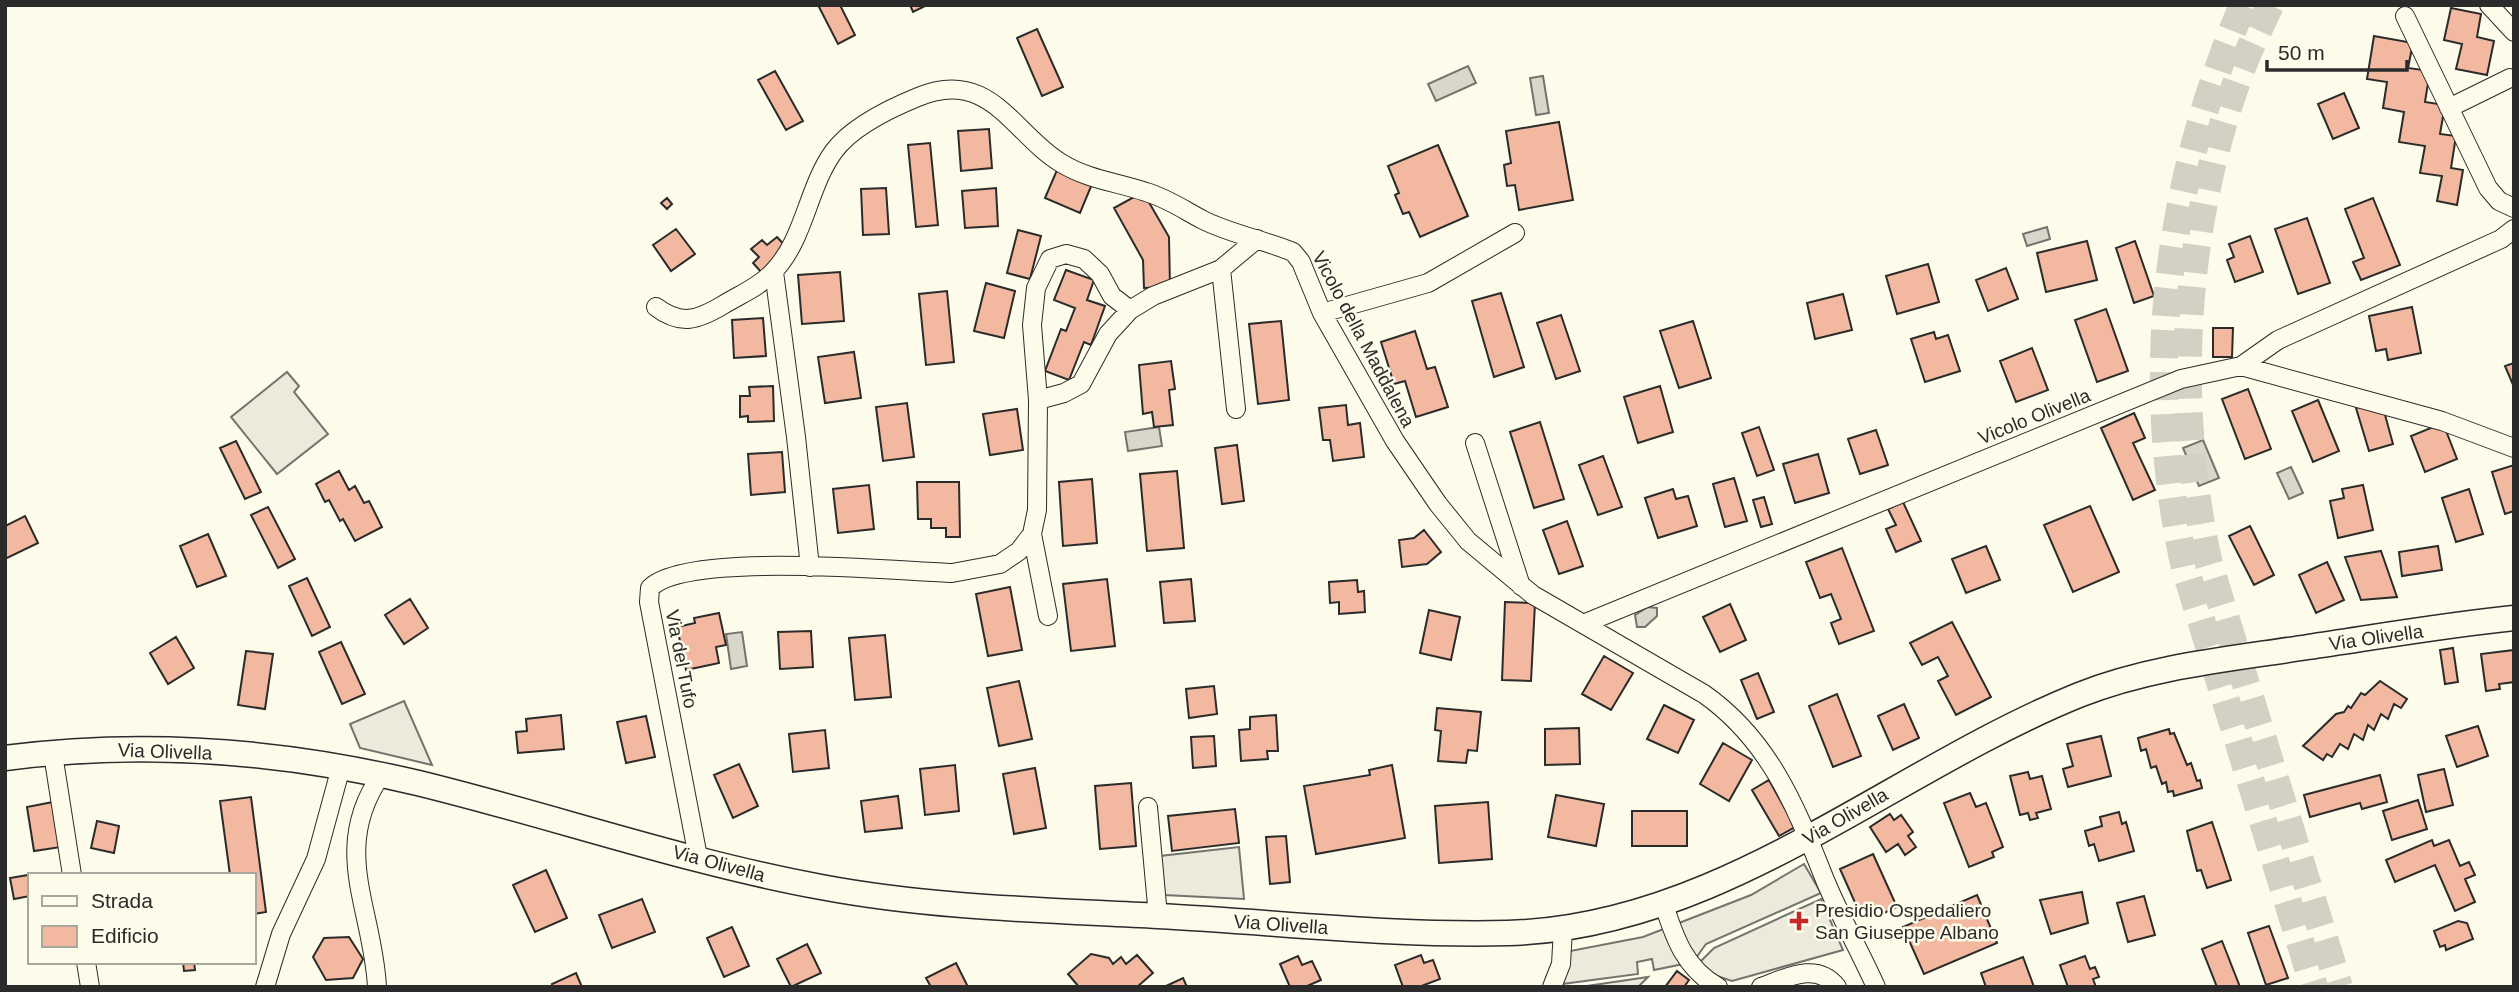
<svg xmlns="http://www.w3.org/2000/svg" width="2519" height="992" viewBox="0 0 2519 992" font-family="Arial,sans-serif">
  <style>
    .green { fill: #ecebdb; stroke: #74746e; stroke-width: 2 }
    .parking { fill: #eceadb; stroke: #74746e; stroke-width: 2 }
    .water { fill: #d8d7c9; stroke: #74746e; stroke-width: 2 }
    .building { fill: #f2b8a0; stroke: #2b2b2b; stroke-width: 2 }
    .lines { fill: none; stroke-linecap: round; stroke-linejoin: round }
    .trunk-tunnel { stroke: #d3d1c4; stroke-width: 28; stroke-dasharray: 28 14; stroke-linecap: butt }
    .minor-casing { stroke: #2b2b2b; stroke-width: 20 }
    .secondary-casing { stroke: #2b2b2b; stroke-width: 27 }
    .minor { stroke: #fdfbea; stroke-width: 18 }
    .secondary { stroke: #fdfbea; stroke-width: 24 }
    .poi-dot { fill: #c62828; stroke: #fdfbea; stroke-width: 2.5 }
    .labels { text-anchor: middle; stroke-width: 5; stroke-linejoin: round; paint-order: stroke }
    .street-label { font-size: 19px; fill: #2b2b2b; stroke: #fdfbea }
    .poi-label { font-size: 19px; fill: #2b2b2b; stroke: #fdfbea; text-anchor: start }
  </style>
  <rect width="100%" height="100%" fill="#fdfbea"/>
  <path class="green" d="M1821,899L1843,950L1732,981L1717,976L1699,963L1714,948Z
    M1648,977L1638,987H1580Z"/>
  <path class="parking" d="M287,372L299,386L294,392L328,434L277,474L231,417Z
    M404,701L432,765L360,748L350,724Z
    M1239,847L1244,899L1164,895L1160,856Z
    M1804,864L1821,893L1706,944L1693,962L1654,970L1652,959L1637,962L1638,974L1562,984L1565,952L1643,937L1751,895Z"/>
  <path class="water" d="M1468,66L1476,83L1436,101L1428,84Z
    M1543,76L1549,113L1536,115L1530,78Z
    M2047,227L2050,239L2027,246L2023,234Z
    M1159,427L1162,446L1128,451L1125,432Z
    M2203,440L2219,478L2199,486L2183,448Z
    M2291,467L2303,493L2289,499L2277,473Z
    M1648,607L1657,608V616L1645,627H1637L1635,615Z
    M742,632L747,666L731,669L726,634Z"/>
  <path class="building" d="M818,5H840L855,35L838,44Z
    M910,5H927L913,12Z
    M2451,8L2481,14L2477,37L2494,41L2487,75L2456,69L2462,44L2444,40Z
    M1037,29L1063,87L1042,96L1017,38Z
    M2374,36L2413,43L2408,68L2430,71L2425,102L2445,105L2440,134L2456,136L2451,168L2463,170L2457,205L2437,201L2442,176L2420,173L2425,146L2399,142L2404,112L2383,108L2387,82L2367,79Z
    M775,71L803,121L786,130L758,80Z
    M2344,93L2359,128L2333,139L2318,104Z
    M1559,122L1573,200L1519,210L1515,185L1507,186L1504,165L1511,163L1506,131Z
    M989,129L992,168L961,171L958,131Z
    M930,143L938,225L916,227L908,145Z
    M1438,145L1468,216L1420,237L1409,212L1403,214L1395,195L1399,193L1388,166Z
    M1057,170L1092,184L1080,213L1045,198Z
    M886,188L889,234L863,235L861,189Z
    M996,188L998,226L965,228L962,191Z
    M1143,192L1169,237L1170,287L1144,288L1143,260L1114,208Z
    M667,198L672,204L667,209L661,203Z
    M2373,198L2400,265L2361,280L2353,262L2364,258L2345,209Z
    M2307,218L2330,283L2298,294L2275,229Z
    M676,229L695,254L671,271L653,245Z
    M1018,230L1041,236L1030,279L1007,273Z
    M2250,236L2263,272L2235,282L2227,260L2234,257L2229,244Z
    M777,237L788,249L762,273L753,263L759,257L751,249L762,240L767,245Z
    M2087,241L2097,280L2046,292L2037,253Z
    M2135,241L2154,296L2134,303L2116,248Z
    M1928,264L1939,302L1897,314L1886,276Z
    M2006,268L2018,299L1988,311L1976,280Z
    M1066,270L1094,280L1087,300L1105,306L1091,345L1084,342L1069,380L1045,371L1061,329L1066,331L1075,308L1054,300Z
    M840,272L844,321L802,324L798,275Z
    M986,283L1015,291L1004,338L974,331Z
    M947,291L954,362L926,365L919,294Z
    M1501,293L1524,367L1494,377L1472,301Z
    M1843,294L1852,330L1815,339L1807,303Z
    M2412,307L2421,353L2388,360L2386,349L2376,351L2369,316Z
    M2106,309L2128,371L2097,382L2075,320Z
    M1561,315L1580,371L1556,379L1537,323Z
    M763,318L766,356L734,358L732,320Z
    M1281,321L1289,400L1258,404L1249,324Z
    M1693,321L1711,378L1679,388L1660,331Z
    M2213,328H2233L2232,357H2213Z
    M1415,331L1427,369L1435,367L1448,407L1416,417L1405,381L1394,384L1381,342Z
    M1934,332L1936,339L1948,335L1960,371L1925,382L1911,339Z
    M2032,348L2048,390L2016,402L2000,361Z
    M854,352L861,398L825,403L818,357Z
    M1171,361L1175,389L1169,390L1173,425L1154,427L1152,412L1143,414L1139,365Z
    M2514,363V387L2505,366Z
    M773,386L774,421L748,422V416L740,417V396H750L749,387Z
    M1660,386L1673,432L1638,443L1624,397Z
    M2248,389L2271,449L2245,459L2222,399Z
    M2318,400L2339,451L2313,462L2292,411Z
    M907,403L914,457L883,461L876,407Z
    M1346,405L1348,425L1360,423L1364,457L1333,461L1330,440H1323L1319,408Z
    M2365,405L2384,411L2393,444L2369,451L2356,408Z
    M1017,409L1023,450L990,455L983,414Z
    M2134,413L2145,438L2133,443L2155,490L2133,500L2101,428Z
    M1540,422L1564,499L1534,508L1510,432Z
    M2443,423L2457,459L2425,472L2411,436Z
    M1759,427L1774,470L1757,476L1742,433Z
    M1876,430L1888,465L1860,474L1848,439Z
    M236,441L261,492L245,499L220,448Z
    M1237,445L1244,501L1222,504L1215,448Z
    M782,452L785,492L751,495L748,454Z
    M1818,454L1829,493L1795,503L1783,464Z
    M1603,456L1622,507L1598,515L1579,465Z
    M2514,465V511L2505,514L2492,472Z
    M339,471L349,490L355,486L364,503L369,501L382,527L355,541L343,519L340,521L329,500L325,502L316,484Z
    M1177,471L1184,548L1147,551L1140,474Z
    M1734,478L1747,521L1725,527L1713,484Z
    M1092,479L1097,543L1063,546L1059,482Z
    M917,482H959L960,537H946V528H931V519H918Z
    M869,485L874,529L838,533L833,489Z
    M2363,485L2373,530L2338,538L2330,501L2344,498L2342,489Z
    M1673,489L1676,499L1688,496L1697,526L1658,538L1645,498Z
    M2469,489L2483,534L2456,542L2442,498Z
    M1764,497L1772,524L1761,527L1753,500Z
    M1903,502L1921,541L1896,552L1886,529L1896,525L1888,509Z
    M2090,506L2119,572L2073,592L2044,525Z
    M268,507L295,559L278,568L251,515Z
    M25,516L38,543L5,559V526Z
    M1567,521L1583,566L1559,574L1543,530Z
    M2250,526L2274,575L2254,585L2229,536Z
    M1424,530L1441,552L1427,564L1402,567L1399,540L1414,538Z
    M208,534L226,576L197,587L180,546Z
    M1986,546L2000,580L1966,593L1952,559Z
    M2438,546L2442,570L2402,576L2399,552Z
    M1842,548L1874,631L1839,644L1831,623L1841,619L1831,594L1820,598L1806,562Z
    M2381,551L2397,597L2361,600L2345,557Z
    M2327,562L2344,600L2316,613L2299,575Z
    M307,578L330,627L312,636L289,586Z
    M1107,579L1115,646L1071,651L1063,584Z
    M1191,579L1195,621L1164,623L1160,582Z
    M1357,580L1358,592L1364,591L1365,612L1339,614V602L1330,603L1329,582Z
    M1010,587L1022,650L988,656L976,594Z
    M410,599L428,628L404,644L385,615Z
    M1505,602L1535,603L1531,681L1502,680Z
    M1730,604L1746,640L1720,652L1703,617Z
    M1429,610L1460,617L1451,660L1420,653Z
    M719,613L726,645L716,647L719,663L686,670L677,627L695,623L694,618Z
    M1952,622L1991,697L1956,715L1938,681L1948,676L1938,657L1922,665L1910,643Z
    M811,631L813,667L780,669L778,632Z
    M885,635L891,697L855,700L849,638Z
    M176,637L194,668L168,684L150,653Z
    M341,642L365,694L342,704L319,652Z
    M2453,648L2458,682L2445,684L2440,650Z
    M2514,650V682L2499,684L2500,689L2486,691L2481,654Z
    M246,651L273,654L265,709L238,705Z
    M1604,656L1633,673L1611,710L1582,694Z
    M1758,673L1774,712L1757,719L1741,680Z
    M1019,681L1032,739L999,746L987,688Z
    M2380,681L2407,699L2401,708L2394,704L2388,719L2381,714L2374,730L2368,725L2363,740L2354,734L2348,749L2340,744L2332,757L2327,754L2323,760L2303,746L2336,714L2344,712L2348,706L2351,708L2361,693L2365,695Z
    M1214,686L1217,714L1189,718L1186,689Z
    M1837,694L1861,756L1833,767L1809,706Z
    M1904,704L1919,738L1893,750L1878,716Z
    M1664,705L1694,720L1678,753L1647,739Z
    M1437,708L1481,712L1477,751L1468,750L1466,763L1438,761L1441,731L1435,730Z
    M561,715L564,749L518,753L516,732L527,731L526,719Z
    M1276,715L1278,751H1267L1268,759L1241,761L1239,730L1250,729V717Z
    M646,716L655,757L626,763L617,722Z
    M2478,726L2488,756L2457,767L2446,736Z
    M1579,728L1580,764L1545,765V729Z
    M2169,729L2170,734L2174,733L2187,765L2191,763L2197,781L2200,780L2202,788L2174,796L2173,791L2168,792L2166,782L2162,784L2156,766L2151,768L2146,749L2141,751L2138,738Z
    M825,730L829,768L793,772L789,734Z
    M1214,736L1216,766L1193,768L1191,737Z
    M2101,736L2111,776L2068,787L2063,769L2073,766L2067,744Z
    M1723,743L1752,760L1729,801L1700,784Z
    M739,764L758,806L733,818L714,775Z
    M955,765L959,811L925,815L920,769Z
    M1392,765L1405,838L1316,854L1304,786L1370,775L1369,770Z
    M1035,768L1046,828L1014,834L1003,774Z
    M2444,769L2453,805L2426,812L2418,775Z
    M2028,772L2030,779L2042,776L2051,809L2036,813L2038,818L2030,820L2028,813L2020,815L2010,776Z
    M2380,775L2387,802L2362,809L2360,803L2310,817L2304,795Z
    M1769,780L1795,827L1779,836L1752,790Z
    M1131,783L1136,846L1100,849L1095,786Z
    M1970,793L1976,807L1986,803L2003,847L1992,852L1994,857L1969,867L1944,803Z
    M1556,795L1604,804L1596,846L1548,837Z
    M898,796L902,828L865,832L861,801Z
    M251,797L266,912L254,914V875H230L220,801Z
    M2418,800L2427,829L2392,840L2383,811Z
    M53,802L61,847L34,851L27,807Z
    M1488,802L1492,859L1439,863L1435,806Z
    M1235,809L1239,843L1172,851L1168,816Z
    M1632,811H1687V846H1632Z
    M2119,812L2122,824L2126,822L2134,851L2099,861L2094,844L2089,846L2085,831L2102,826L2100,817Z
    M1890,814L1894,820L1901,815L1913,832L1908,836L1916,847L1905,855L1898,844L1886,852L1870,827Z
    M97,821L119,826L114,853L91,848Z
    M2212,822L2231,880L2207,888L2201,870L2197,871L2187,831Z
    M1286,836L1290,882L1270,884L1266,837Z
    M2432,840L2434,846L2449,840L2460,866L2469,862L2475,875L2465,879L2475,902L2455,911L2435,865L2395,882L2386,860Z
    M1873,854L1897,907L1882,914L1879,908L1861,916L1840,869Z
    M546,870L567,918L535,932L513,885Z
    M28,875L30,896L14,899L10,878Z
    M2082,892L2088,923L2051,934L2040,900Z
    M1977,895L1997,943L1924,974L1903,927Z
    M2144,896L2155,935L2128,942L2117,903Z
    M642,899L655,932L612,948L599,915Z
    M2458,921L2467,923L2473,939L2446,950L2445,945L2440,947L2434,931Z
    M2269,926L2288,978L2266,985L2248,933Z
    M732,927L749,966L724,977L707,938Z
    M349,937L363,959L353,978L326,980L313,957L324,938Z
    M2222,941L2240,987H2217L2202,949Z
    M807,944L821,973L791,987L777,959Z
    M1091,954L1109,958L1113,964L1121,957L1126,964L1137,955L1153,973L1137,987H1079L1068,974Z
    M1421,955L1424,963L1433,960L1440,979L1419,987H1403L1395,965Z
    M1298,956L1302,965L1312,961L1321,980L1305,987H1290L1280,964Z
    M2085,956L2090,969L2095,967L2099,977L2093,979L2096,987H2068L2060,965Z
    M2023,957L2034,987H1986L1981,973Z
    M183,962H194L195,970L184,971Z
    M956,963L968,987H931L926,978Z
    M1677,971L1689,980L1684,987H1665Z
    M576,973L582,987H553L552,984Z
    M1183,978L1187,987H1164Z"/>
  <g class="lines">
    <path class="trunk-tunnel" d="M2243,5C2166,186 2142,375 2185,568L2314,987
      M2270,5C2259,29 2247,53 2238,78C2183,232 2173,404 2209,564L2339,987"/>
    <defs>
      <path id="minor" d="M2489,5L2514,32
        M2405,16L2488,188L2499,201L2514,208
        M2449,108L2510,78
        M1221,269L1236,409
        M774,272L796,437L810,567
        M656,307C681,326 698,320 723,305C739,295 759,287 772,273C805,240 807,188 834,151C852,127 891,108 918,97C990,67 1013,134 1061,163C1089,180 1117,182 1146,192C1167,198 1184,210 1203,220C1231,234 1264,240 1293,252L1301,262L1322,313L1395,441L1438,504L1468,541L1533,595L1704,694C1768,739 1795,804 1823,875C1838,913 1859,949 1876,987
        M1322,313L1428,283L1515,233
        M2241,366L2278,340L2501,239L2514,229
        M1038,400L1064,393L1081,384L1108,334L1130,310L1153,296L1221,269L1257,239
        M1475,443L1521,586
        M1032,534L1048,616
        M1583,624L2181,379L2241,366L2442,421L2514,448
        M53,754L72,875
        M1148,807L1158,916
        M698,857L649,602L650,588C686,551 896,571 952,573L1000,564L1019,551L1032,534L1037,510L1038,400L1032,325L1036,288L1050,259L1066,254L1084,259L1100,274L1112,296L1130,310
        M1664,905C1675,939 1685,968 1718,987
        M86,962L90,987
        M265,987L281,934L316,859L341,767
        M377,987C373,908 330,850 381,775
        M1552,987L1561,964L1563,929
        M1761,987C1786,978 1817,961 1837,987"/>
      <path id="secondary" d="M5,758C143,740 284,751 418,783C553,816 685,862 821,887C932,908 1046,910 1158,916C1275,922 1391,936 1508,933C1722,927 1889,772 2079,695C2152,666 2231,659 2308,647C2376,637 2445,625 2514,618"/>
    </defs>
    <use href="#minor" class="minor-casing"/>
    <use href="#secondary" class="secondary-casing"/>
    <use href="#minor" class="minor"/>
    <use href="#secondary" class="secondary"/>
  </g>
  <path class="poi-dot" d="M1795.5 910.5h7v7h7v7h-7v7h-7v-7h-7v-7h7z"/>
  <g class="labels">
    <g class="street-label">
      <text transform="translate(1364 339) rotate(62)" y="7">Vicolo della Maddalena</text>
      <text transform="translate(2034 416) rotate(-22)" y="7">Vicolo Olivella</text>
      <text transform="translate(2376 637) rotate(-8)" y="7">Via Olivella</text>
      <text transform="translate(682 659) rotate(79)" y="7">Via del Tufo</text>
      <text transform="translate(165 751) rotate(2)" y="7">Via Olivella</text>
      <text transform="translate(1845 816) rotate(-30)" y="7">Via Olivella</text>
      <text transform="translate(719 863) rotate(15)" y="7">Via Olivella</text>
      <text transform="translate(1281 924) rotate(4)" y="7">Via Olivella</text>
    </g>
    <g class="poi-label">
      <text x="1815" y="917">Presidio Ospedaliero<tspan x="1815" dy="22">San Giuseppe Albano</tspan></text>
    </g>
  </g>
  <rect width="2519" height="992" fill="none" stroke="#2b2b2b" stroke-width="14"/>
  <rect x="28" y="873" width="228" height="91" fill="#fdfbea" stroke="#a9a89e" stroke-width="2"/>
  <rect x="42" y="896" width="35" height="10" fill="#fdfbea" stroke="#a9a89e" stroke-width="2"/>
  <text x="91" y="908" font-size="21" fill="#2b2b2b">Strada</text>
  <rect x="42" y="926" width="35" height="21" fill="#f2b8a0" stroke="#a9a89e" stroke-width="2"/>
  <text x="91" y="943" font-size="21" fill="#2b2b2b">Edificio</text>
  <path d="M2267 60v10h140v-10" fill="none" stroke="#2b2b2b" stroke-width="3.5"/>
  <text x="2278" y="60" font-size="21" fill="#2b2b2b" stroke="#fdfbea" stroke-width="5" paint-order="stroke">50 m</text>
</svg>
